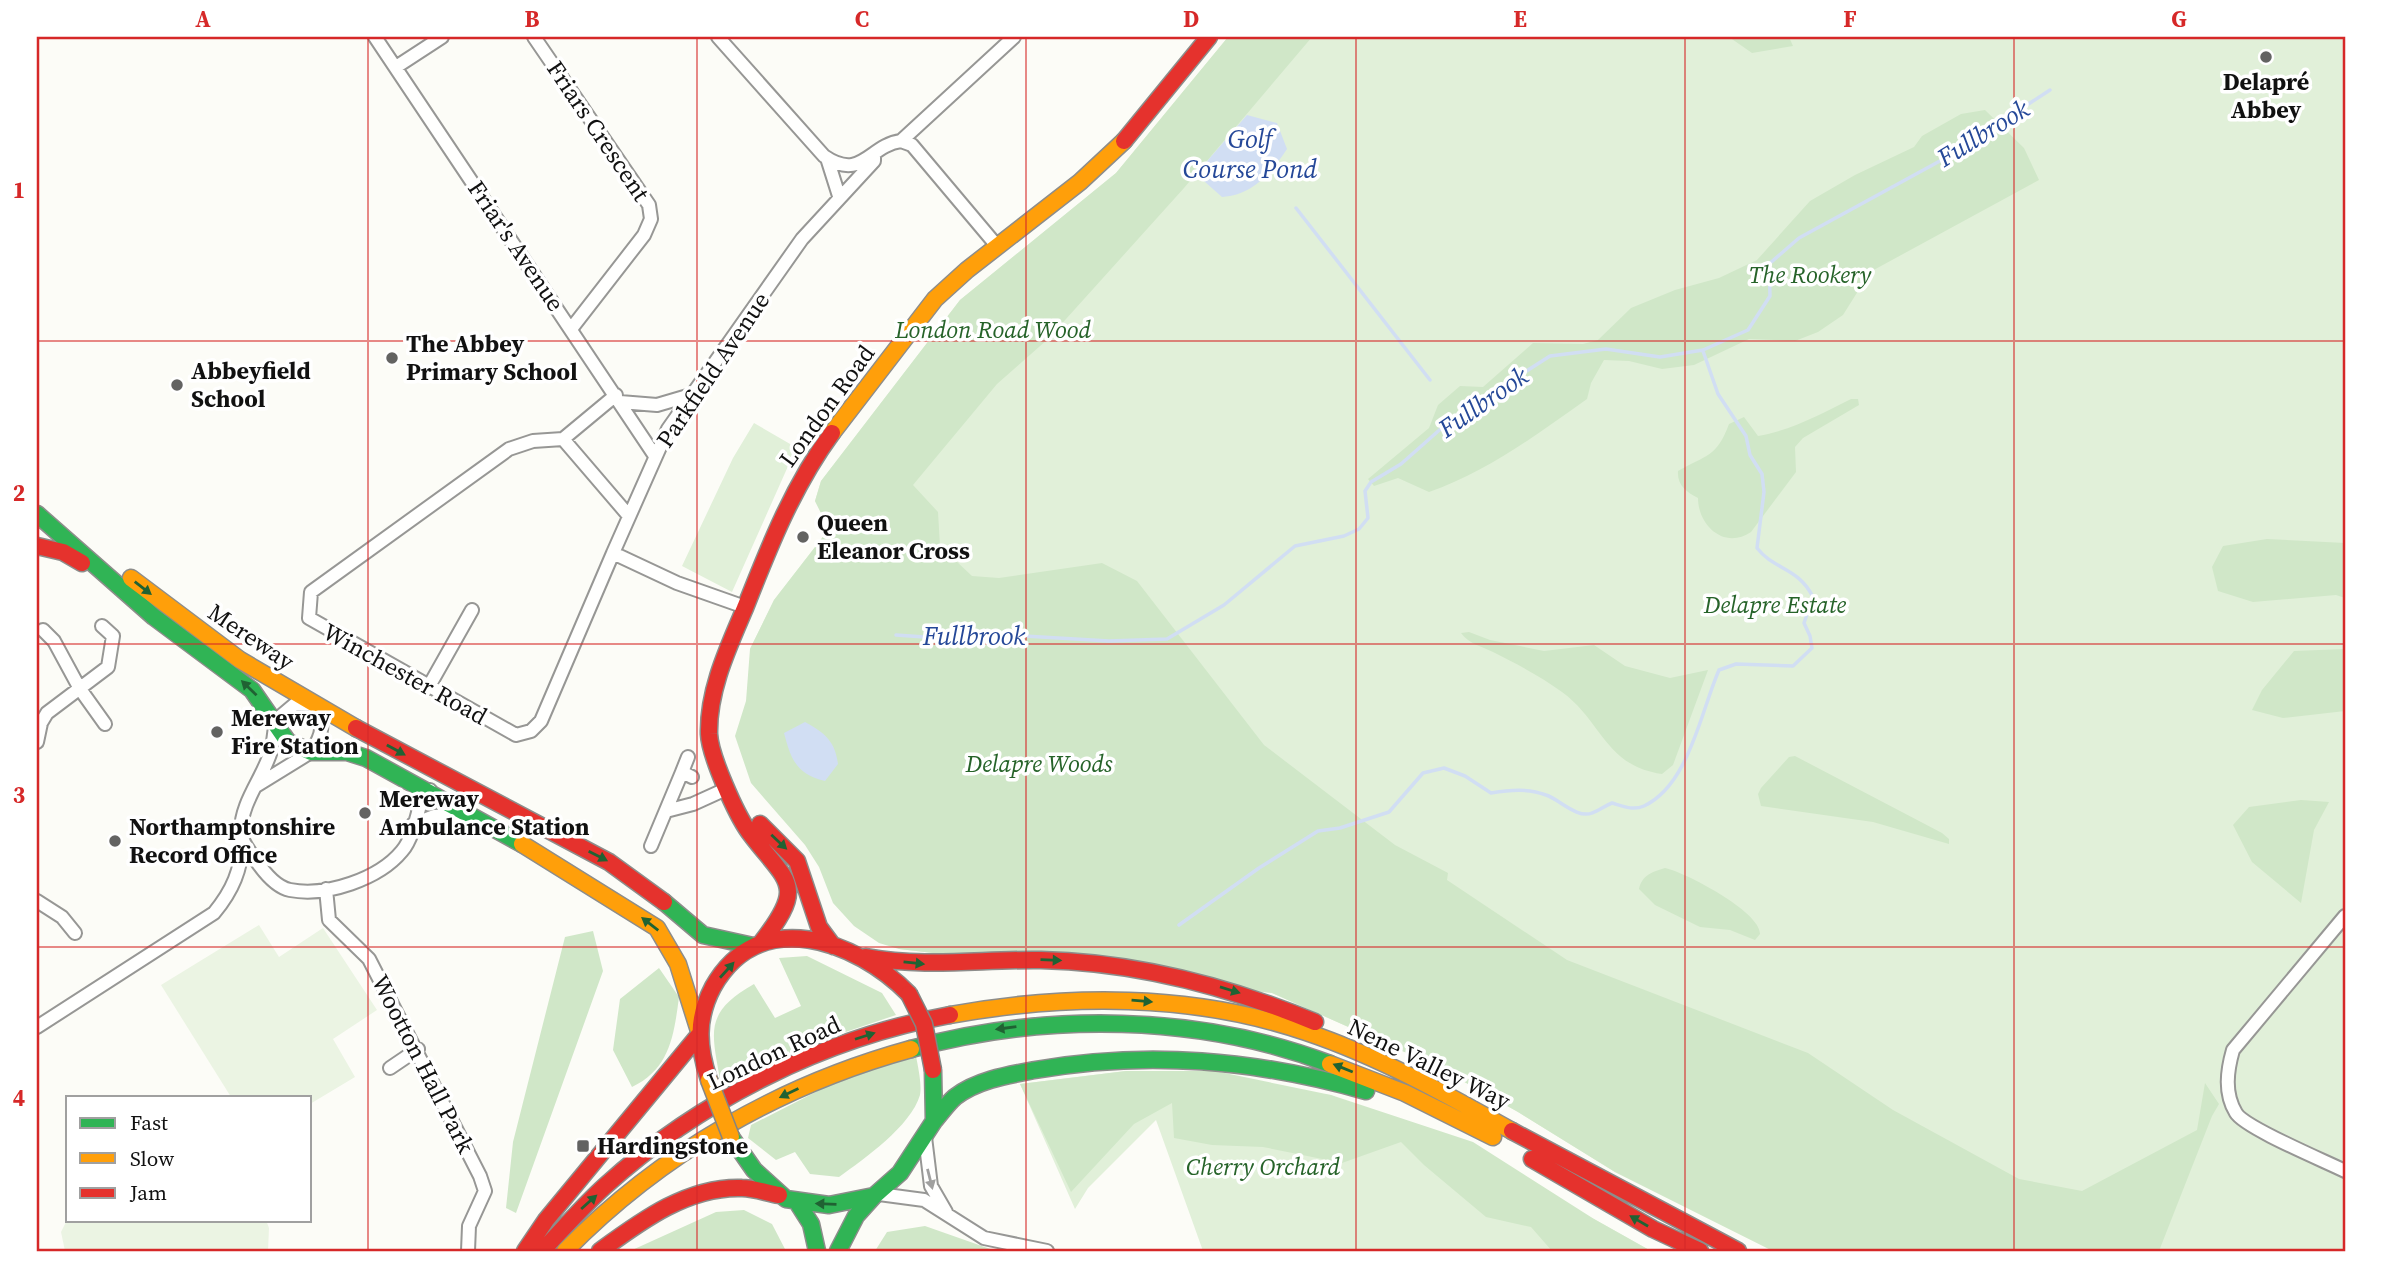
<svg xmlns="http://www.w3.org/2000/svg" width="2382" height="1288" viewBox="0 0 2382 1288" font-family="'Source Serif 4',serif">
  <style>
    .green { fill: #e1f0d9 }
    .forest { fill: #d0e7c8 }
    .pitch { fill: #ebf4e3 }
    .water { fill: #d1def3 }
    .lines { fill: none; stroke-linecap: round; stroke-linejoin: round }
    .stream { stroke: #d1def3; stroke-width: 3.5 }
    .street-casing { stroke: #979795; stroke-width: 16 }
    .fast-casing { stroke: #8d8d8b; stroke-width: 19 }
    .slow-casing { stroke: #8d8d8b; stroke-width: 19 }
    .jam-casing { stroke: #8d8d8b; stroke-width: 19 }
    .street { stroke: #fffffe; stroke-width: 12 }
    .fast { stroke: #30b455; stroke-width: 16 }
    .slow { stroke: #ff9f0a; stroke-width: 16 }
    .jam { stroke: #e5322d; stroke-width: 16 }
    .slow-bridge-casing { stroke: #848482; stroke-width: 19; stroke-linecap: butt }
    .jam-bridge-casing { stroke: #848482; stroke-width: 19; stroke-linecap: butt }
    .slow-bridge { stroke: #ff9f0a; stroke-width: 16 }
    .jam-bridge { stroke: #e5322d; stroke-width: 16 }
    .oneway { fill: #206233 }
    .oneway2 { fill: #a0a09f }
    .grid { fill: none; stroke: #d62828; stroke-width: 2; stroke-opacity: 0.55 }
    .poi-dot { fill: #636362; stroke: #fff; stroke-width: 2.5 }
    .labels { text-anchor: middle; stroke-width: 7; stroke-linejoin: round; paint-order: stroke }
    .poi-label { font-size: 24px; font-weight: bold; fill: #111; stroke: #fff; text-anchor: start }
    .street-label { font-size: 24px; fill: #111; stroke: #fff }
    .park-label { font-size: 24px; font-style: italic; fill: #266329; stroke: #fff }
    .water-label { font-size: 26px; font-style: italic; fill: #254898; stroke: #fff }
    .neatline { fill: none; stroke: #d62828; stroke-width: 2.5 }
    .grid-label { font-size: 23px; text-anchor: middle; font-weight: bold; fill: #d62828 }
  </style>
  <rect width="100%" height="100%" fill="#fcfcf7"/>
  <path class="green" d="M1228,37H2345V1251H1773L1615,1172L1518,1112L1436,1066L1272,993L899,949L750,649L774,600L829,529L815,501L821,481L960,300L1116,173Z
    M754,423L804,452L789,464L732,592L682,566L733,458Z
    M1126,1071L1331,1095L1594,1219L1651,1251H1203L1156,1120L1088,1188L1075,1209L1020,1084Z"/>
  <path class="forest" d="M1228,37H1312L1184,188L1048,339L997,384L913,485L938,512L940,546L972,576L999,578L1102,563L1137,581L1264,745L1395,845L1448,873L1447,880L1567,960L1808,1053L1893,1110L2019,1179L2082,1191L2197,1130L2205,1083L2219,1104L2212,1116L2159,1251H1773L1615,1172L1518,1112L1436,1066L1272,993L899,949L879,943L854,926L833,903L819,867L805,845L751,783L735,736L746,701L750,649L774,600L829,529L815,501L821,481L960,300L1116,173Z
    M1729,37H1789L1793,46L1752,53Z
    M1985,110L2024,148L2039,180L1870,272L1843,315L1818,332L1795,341L1749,339L1694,365L1662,369L1629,361L1604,360L1591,383L1587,399C1536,435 1487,472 1429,492L1398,478L1374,486L1368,479L1429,428L1438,405L1460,386L1483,387L1533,343L1583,344L1598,340L1631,308L1675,290L1719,278L1757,260L1810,201L1855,175L1914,147L1922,136L1961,114Z
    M1851,399H1858L1859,405L1803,438L1795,447L1796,472L1751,532C1725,550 1698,526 1698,498C1686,492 1677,485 1678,471C1706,455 1717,457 1729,424L1744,417L1758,436C1792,430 1821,414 1851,399Z
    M2267,539L2345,543V598L2336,595L2253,602L2218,591L2212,567L2223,546Z
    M1469,632L1490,640L1544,651L1594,645L1625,666L1670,678L1708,670L1673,765L1662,774C1605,766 1602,721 1562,692C1542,677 1515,663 1493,652C1481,646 1469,644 1461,633Z
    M2345,649V711L2283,718L2252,710L2262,690L2294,651Z
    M1795,756L1942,833L1949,839V844L1873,822L1761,806L1758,794L1761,788L1789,757Z
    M2301,800L2329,802L2314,830L2301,903L2252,862L2233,825L2249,807Z
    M1665,868C1685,872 1761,912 1760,934L1755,940L1730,930L1700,927L1655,905L1639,889C1642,875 1652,872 1665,868Z
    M593,931L603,971L516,1213L506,1208L513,1142L565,937Z
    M807,956L882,993L896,1015L807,1045L721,1086C713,1034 701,1014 754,984L775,1018L801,1006L779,958Z
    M659,968L679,997C674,1035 670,1069 632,1087L613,1050L620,999Z
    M916,1056C918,1067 922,1084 920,1095C911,1126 864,1159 839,1177L810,1174L795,1152L776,1160L748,1138L751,1125L843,1078Z
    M1126,1071H1215L1331,1095L1473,1142L1594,1219L1651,1251H1552L1531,1227L1486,1217L1424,1165L1401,1142L1342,1163L1263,1147L1212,1145L1174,1138L1172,1103L1134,1124L1071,1192L1020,1084Z
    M744,1210L772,1224L786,1251H630L716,1212Z
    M925,1226L996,1251H875L887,1232Z"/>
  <path class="pitch" d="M259,925L279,957L323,928L377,1010L333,1039L355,1077L310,1104V1097H231L161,985Z
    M68,1218L266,1220L269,1228L268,1251H65L61,1232Z"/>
  <path class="water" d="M1247,115L1277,123L1287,149C1271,173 1253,195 1222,197L1196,174Z
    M805,722C825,733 835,741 838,764L825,781C796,774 791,759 784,733Z"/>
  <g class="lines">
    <path class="stream" d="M1296,208L1430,380
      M896,635L981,641L1008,635L1109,641L1167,639L1224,605L1295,546L1344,536L1359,529L1368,518L1365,491L1371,482L1401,464L1453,418L1550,356L1606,349L1660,357L1703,350L1748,330L1770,296L1769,264L1799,238L1949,156L2050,90
      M1179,925L1259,868L1318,831L1340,828L1389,812L1423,773L1444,768L1465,776L1491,793C1509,790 1528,788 1546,795C1559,799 1577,819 1592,813C1599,811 1604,806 1612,803C1622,806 1633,811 1644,806C1689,785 1701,711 1719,670L1736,664L1793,666L1812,648L1810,636L1804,623L1813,597C1798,567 1774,570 1757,548L1764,492L1762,474L1750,455L1746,436L1718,394L1703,351"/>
    <defs>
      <path id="street" d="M375,37L655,456
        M534,37L649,205L651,219L644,235L571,329
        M718,37L824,156C862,182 869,145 901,141L1014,37
        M396,67L442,37
        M901,141L912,145L997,246
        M827,158L839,196
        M620,402L657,405L691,395
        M563,439L629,516
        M613,553L541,721L531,731L516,735L309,618L311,592L509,449L533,441L563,439L616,395
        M745,607L677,583L613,553L668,429L802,239L874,161V156
        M43,630L54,641L80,689L105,724
        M428,688L472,610
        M37,742L41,723L47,713L108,667L113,636L102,626
        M688,757L682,772L692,777
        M256,786L311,752C323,735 326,721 312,705L295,704L276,720C274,730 274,741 271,751C263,778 241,802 241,831C241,842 249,850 255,859C263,871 275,887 290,890C326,897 379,879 402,851C414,837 418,809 424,791L430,790
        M666,811L693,804L726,789
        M413,824L434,816L460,815
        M651,846L682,772
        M326,889L329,920L369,959L480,1176L485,1191L469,1226L468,1251
        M37,901L62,917L75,933
        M2345,916L2233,1050C2227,1071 2224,1093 2236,1113C2245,1128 2325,1161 2345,1171
        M37,1027L214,913C233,890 241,870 243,841
        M390,1068L418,1049
        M925,1137L931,1186L946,1212
        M879,1194L924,1200L984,1238L1047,1251"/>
      <path id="fast" d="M37,514L154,617L252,690L288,742L311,752H347L366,758L522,844
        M664,902L703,935L753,946
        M911,1049C1046,1012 1199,1014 1330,1064
        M934,1121C941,1113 947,1104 955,1097C977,1080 1008,1075 1035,1070C1148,1050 1256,1060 1366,1091
        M731,1137L754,1170L786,1199L829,1205L874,1196L900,1173L934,1121L933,1070
        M797,1202L811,1224L817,1251
        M838,1251L856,1216L874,1196"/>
      <path id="slow" d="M832,433L935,299L967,270L1080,182L1124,141
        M131,578L240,660L356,728
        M522,844L657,928L678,964L699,1031
        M950,1015C1066,994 1192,993 1306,1032C1378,1056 1446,1094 1512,1131
        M1330,1064L1405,1093L1493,1137
        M565,1251C661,1153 780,1085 911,1049"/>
      <path id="jam" d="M1124,141L1209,37
        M37,546L63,552L82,563
        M356,728L609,862L664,902
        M760,824L797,861L819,927L833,946
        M761,943C808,883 787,883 749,832C736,814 710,756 709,734C708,690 728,648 745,608C769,547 793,486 832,433
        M866,957C927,968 981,959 1041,960C1137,962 1227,986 1315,1022
        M709,1080C698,1047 696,1019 713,987C759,905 856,940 909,994
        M1512,1131L1738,1251
        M1532,1159L1653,1229L1700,1251
        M525,1251L546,1220L698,1036
        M542,1251C563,1229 583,1206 605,1186C700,1100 824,1038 950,1015
        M600,1251C641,1221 688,1186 742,1188C754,1188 767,1193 779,1195"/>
    </defs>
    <use href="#street" class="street-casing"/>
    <use href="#fast" class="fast-casing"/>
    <use href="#slow" class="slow-casing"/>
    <use href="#jam" class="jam-casing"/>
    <use href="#street" class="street"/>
    <use href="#fast" class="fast"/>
    <use href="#slow" class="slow"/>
    <use href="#jam" class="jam"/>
    <defs>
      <path id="slow-bridge" d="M709,1080L731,1137"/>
      <path id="jam-bridge" d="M909,994L924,1024L933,1070"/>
    </defs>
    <use href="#slow-bridge" class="slow-bridge-casing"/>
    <use href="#jam-bridge" class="jam-bridge-casing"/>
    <use href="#slow-bridge" class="slow-bridge"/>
    <use href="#jam-bridge" class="jam-bridge"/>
  </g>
  <defs><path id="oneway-solid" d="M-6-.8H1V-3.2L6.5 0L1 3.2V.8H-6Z" transform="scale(1.75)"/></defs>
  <g class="oneway">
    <use href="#oneway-solid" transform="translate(143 588) rotate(38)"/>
    <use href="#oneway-solid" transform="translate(249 688) rotate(-136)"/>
    <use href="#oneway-solid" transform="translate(396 750) rotate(29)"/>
    <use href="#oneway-solid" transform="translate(779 842) rotate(43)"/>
    <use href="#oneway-solid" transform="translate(598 856) rotate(27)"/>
    <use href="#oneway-solid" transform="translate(650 924) rotate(-142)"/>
    <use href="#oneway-solid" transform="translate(1051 960) rotate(2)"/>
    <use href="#oneway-solid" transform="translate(914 963) rotate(6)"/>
    <use href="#oneway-solid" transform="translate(727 970) rotate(-48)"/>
    <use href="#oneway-solid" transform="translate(1230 990) rotate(17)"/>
    <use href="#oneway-solid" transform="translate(1142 1001) rotate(5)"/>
    <use href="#oneway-solid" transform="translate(1006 1028) rotate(172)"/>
    <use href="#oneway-solid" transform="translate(865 1036) rotate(-18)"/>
    <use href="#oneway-solid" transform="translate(1343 1068) rotate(-158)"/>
    <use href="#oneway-solid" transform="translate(789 1093) rotate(154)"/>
    <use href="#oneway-solid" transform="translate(589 1202) rotate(-42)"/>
    <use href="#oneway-solid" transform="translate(826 1204) rotate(-178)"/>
    <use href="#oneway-solid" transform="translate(1639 1221) rotate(-150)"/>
  </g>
  <use class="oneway2" href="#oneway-solid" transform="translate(930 1179) rotate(76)"/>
  <path class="grid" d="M368,37V1251M697,37V1251M1026,37V1251M1356,37V1251M1685,37V1251M2014,37V1251M37,341H2345M37,644H2345M37,947H2345"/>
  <g class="poi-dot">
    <circle cx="2266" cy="57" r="7"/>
    <circle cx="392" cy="358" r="7"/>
    <circle cx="177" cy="385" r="7"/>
    <circle cx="803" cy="537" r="7"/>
    <circle cx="217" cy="732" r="7"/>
    <circle cx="365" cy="813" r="7"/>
    <circle cx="115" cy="841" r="7"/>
    <rect x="576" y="1139" width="14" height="14" rx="3.5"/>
  </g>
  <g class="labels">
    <g class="poi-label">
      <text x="2266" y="90" text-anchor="middle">Delapré<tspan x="2266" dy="28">Abbey</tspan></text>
      <text x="406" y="352">The Abbey<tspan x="406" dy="28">Primary School</tspan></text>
      <text x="191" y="379">Abbeyfield<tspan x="191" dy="28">School</tspan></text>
      <text x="817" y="531">Queen<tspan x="817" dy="28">Eleanor Cross</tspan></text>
      <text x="231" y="726">Mereway<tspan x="231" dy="28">Fire Station</tspan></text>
      <text x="379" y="807">Mereway<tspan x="379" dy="28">Ambulance Station</tspan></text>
      <text x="129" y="835">Northamptonshire<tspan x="129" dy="28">Record Office</tspan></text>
      <text x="597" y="1154">Hardingstone</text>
    </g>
    <g class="street-label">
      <text transform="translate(598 131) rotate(56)" y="8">Friars Crescent</text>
      <text transform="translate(516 246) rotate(56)" y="8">Friar's Avenue</text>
      <text transform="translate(713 370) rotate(-56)" y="8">Parkfield Avenue</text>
      <text transform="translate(827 406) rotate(-54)" y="8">London Road</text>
      <text transform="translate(251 637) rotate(34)" y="8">Mereway</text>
      <text transform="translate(405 674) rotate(29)" y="8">Winchester Road</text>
      <text transform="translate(774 1053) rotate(-25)" y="8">London Road</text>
      <text transform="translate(423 1064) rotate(63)" y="8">Wootton Hall Park</text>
      <text transform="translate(1429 1064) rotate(26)" y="8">Nene Valley Way</text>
    </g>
    <g class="park-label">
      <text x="1810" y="283">The Rookery</text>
      <text x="993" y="338">London Road Wood</text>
      <text x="1775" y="613">Delapre Estate</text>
      <text x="1039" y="772">Delapre Woods</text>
      <text x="1263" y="1175">Cherry Orchard</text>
    </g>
    <g class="water-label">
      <text transform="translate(1983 133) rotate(-32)" y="9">Fullbrook</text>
      <text x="1250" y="148">Golf<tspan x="1250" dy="30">Course Pond</tspan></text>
      <text transform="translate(1483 402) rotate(-35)" y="9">Fullbrook</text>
      <text x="974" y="645">Fullbrook</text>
    </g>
  </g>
  <rect width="2382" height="1288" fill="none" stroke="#ffffff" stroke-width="77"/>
  <rect x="66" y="1096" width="245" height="126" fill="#ffffff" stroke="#a0a0a0" stroke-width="2"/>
  <rect x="80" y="1118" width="35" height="10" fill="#30b455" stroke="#a0a0a0" stroke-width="2"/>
  <text x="130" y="1130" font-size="21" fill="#111111">Fast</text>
  <rect x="80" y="1153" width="35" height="10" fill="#ff9f0a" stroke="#a0a0a0" stroke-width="2"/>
  <text x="130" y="1166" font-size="21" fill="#111111">Slow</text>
  <rect x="80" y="1188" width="35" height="10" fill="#e5322d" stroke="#a0a0a0" stroke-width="2"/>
  <text x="130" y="1200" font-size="21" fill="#111111">Jam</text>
  <rect x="38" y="38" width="2306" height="1212" class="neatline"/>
  <g class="grid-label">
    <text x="203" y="27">A</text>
    <text x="532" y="27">B</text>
    <text x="862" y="27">C</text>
    <text x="1191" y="27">D</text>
    <text x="1520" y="27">E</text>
    <text x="1850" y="27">F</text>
    <text x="2179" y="27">G</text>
    <text x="19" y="198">1</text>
    <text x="19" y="501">2</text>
    <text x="19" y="803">3</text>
    <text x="19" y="1106">4</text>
  </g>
</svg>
